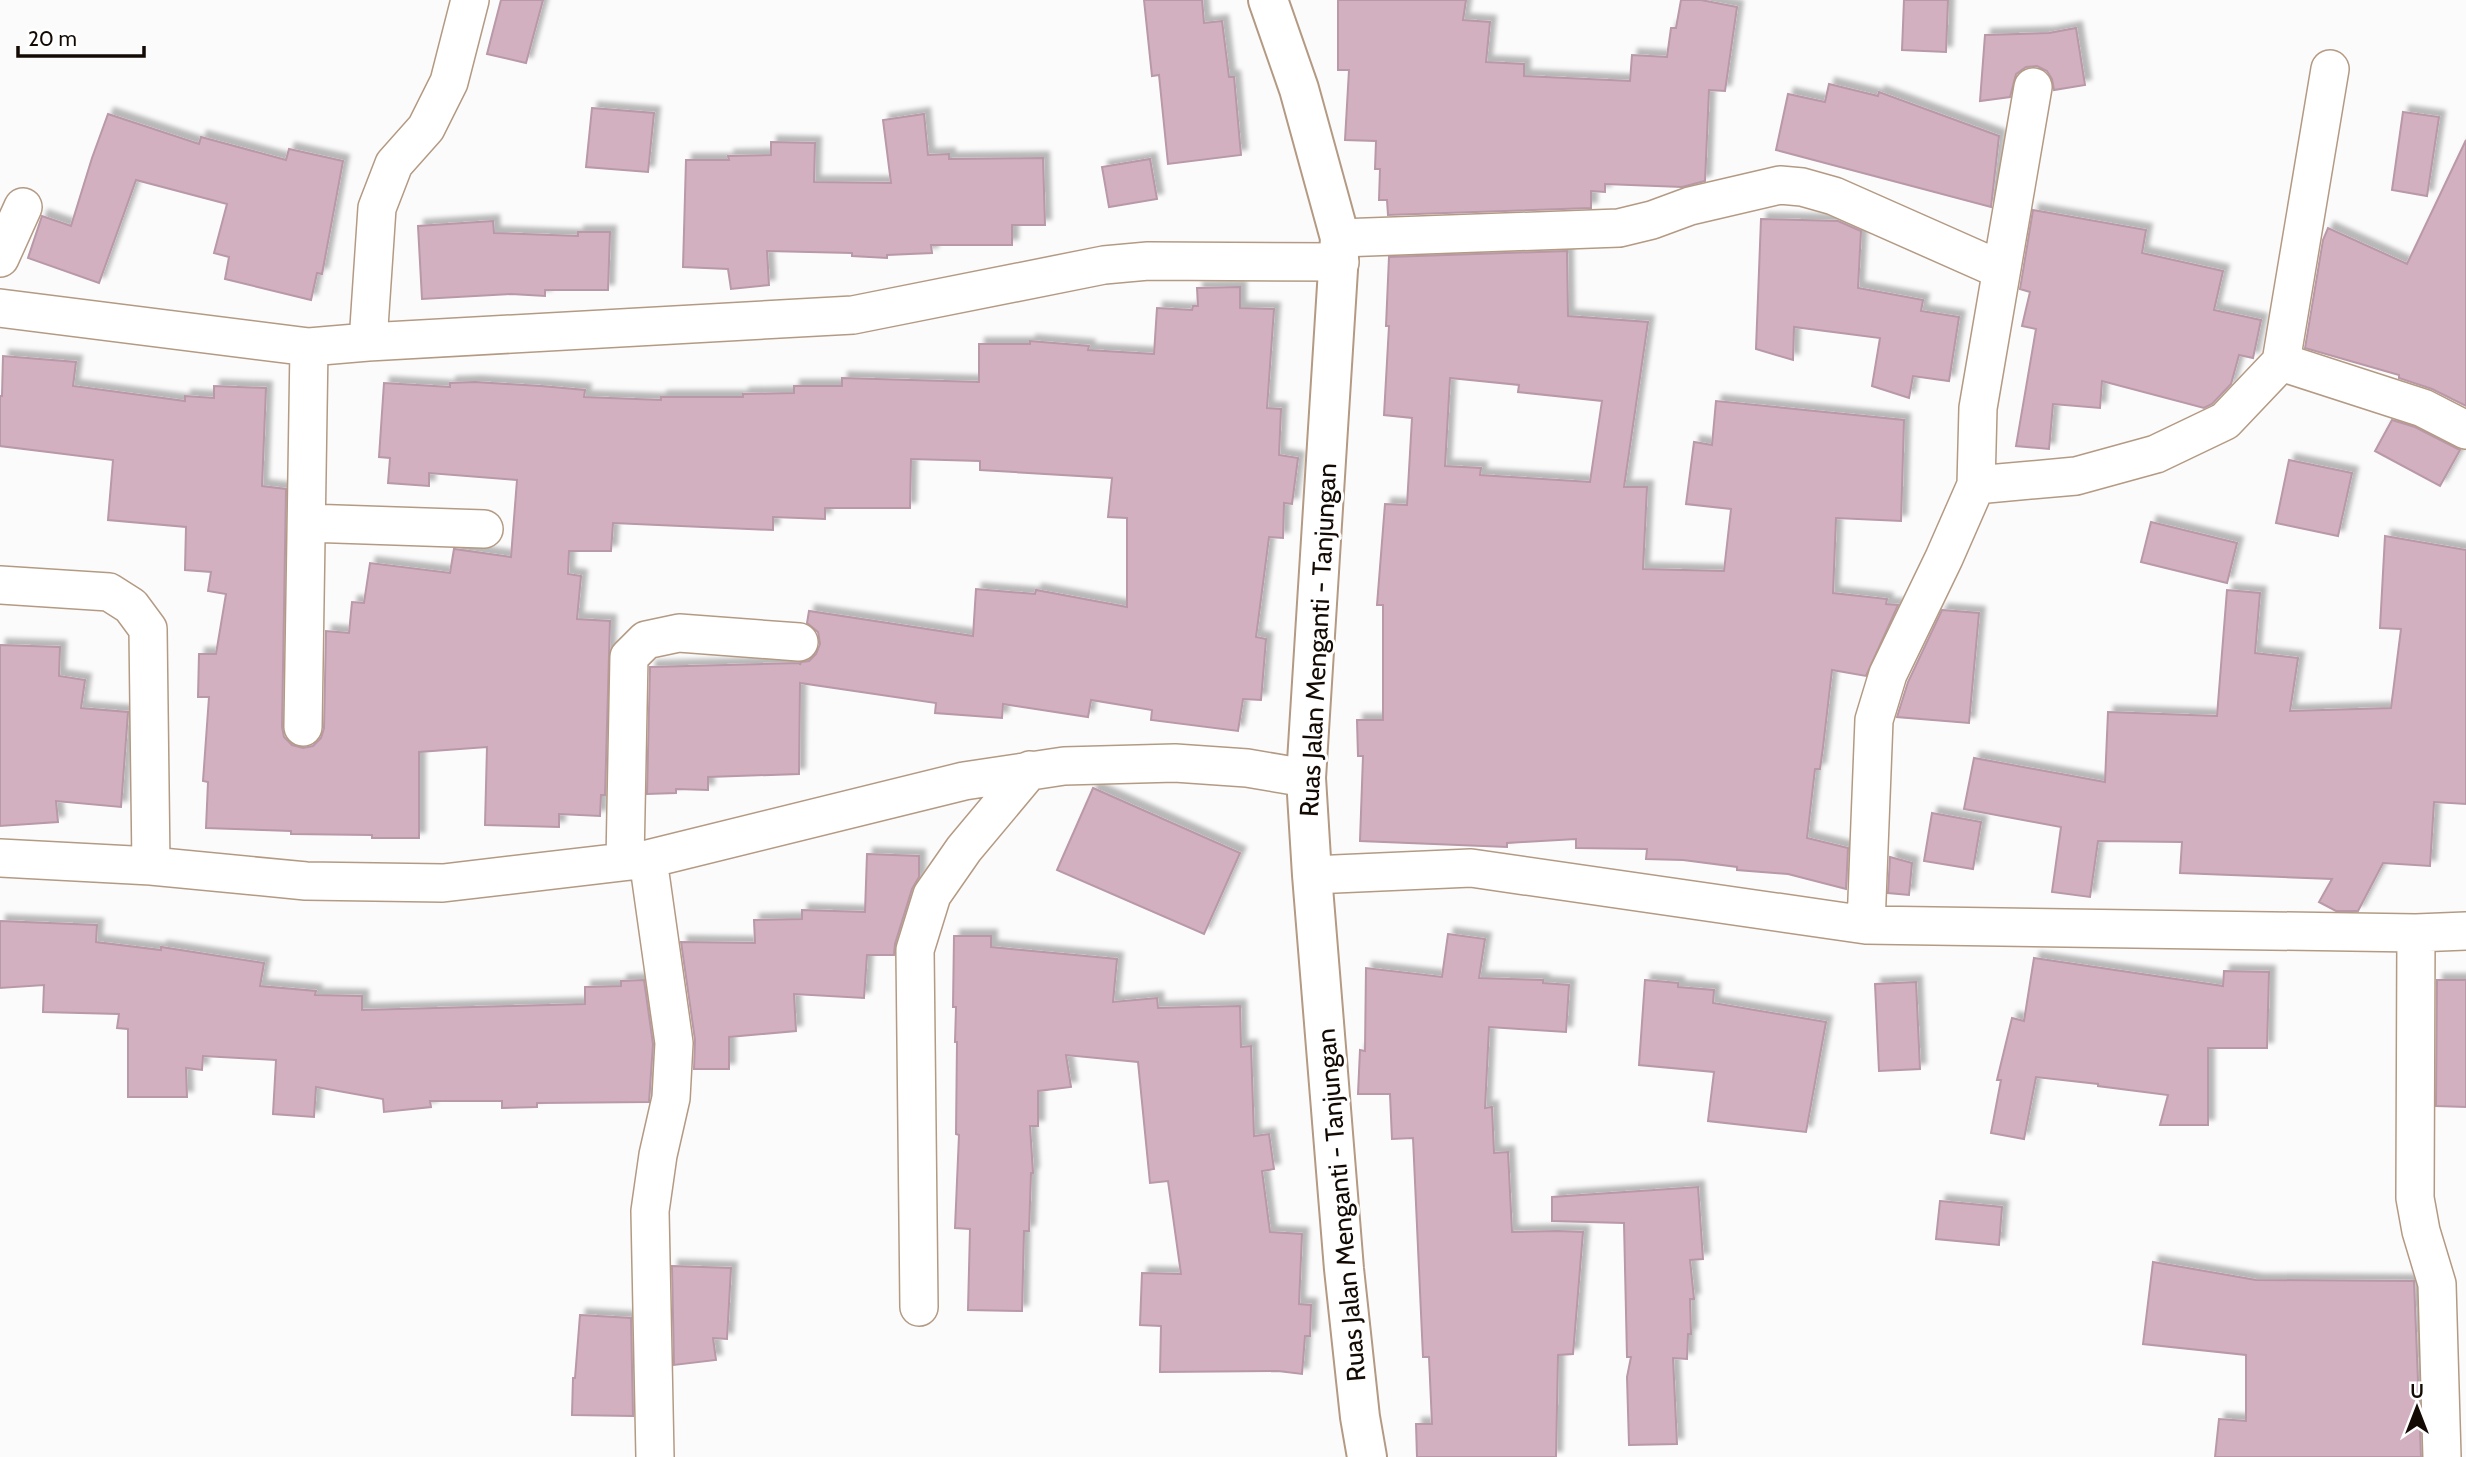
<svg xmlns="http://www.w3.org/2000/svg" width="2466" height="1457" viewBox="0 0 2466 1457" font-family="Cabin,sans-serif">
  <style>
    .building { fill: #d2b0bf; stroke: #b998a7; stroke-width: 2; fill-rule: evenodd; filter: url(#shadow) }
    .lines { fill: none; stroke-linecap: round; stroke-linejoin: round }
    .minor-casing { stroke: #b49a83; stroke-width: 40 }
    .secondary-casing { stroke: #b49a83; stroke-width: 42 }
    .minor { stroke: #fff; stroke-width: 37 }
    .secondary { stroke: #fff; stroke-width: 38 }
    .labels { text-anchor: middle; stroke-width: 6; stroke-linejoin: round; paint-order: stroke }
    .street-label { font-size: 26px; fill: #130a04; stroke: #fff }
  </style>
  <defs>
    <filter id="shadow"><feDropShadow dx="6" dy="-6" stdDeviation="2" flood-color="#0004"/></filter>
  </defs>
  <rect width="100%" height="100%" fill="#fbfbfb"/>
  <path class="building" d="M501,0H543L526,63L487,54Z
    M1144,0H1202L1204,23L1222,21L1229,77H1234L1241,155L1168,164L1159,75L1152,76Z
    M1338,0H1466L1463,20L1490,22L1486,62L1524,64V76L1630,81L1632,55L1667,57L1671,28H1676L1681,0H1701L1737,7L1725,91L1709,90L1705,181L1682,187L1605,184V192L1591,191V208L1388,215L1387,200H1379L1380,169H1375L1376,141L1345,140L1349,70H1338Z
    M1904,0H1948L1946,52L1902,50Z
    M2076,28L2085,85L2054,90L2052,79L2047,71L2037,66L2026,67L2016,74L2010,97L1980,101L1985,35L2049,33Z
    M1829,84L1878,96L1879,92L1999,136L1991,207L1776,150L1788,94L1825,102Z
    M592,108L654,113L648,172L586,167Z
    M2403,112L2439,117L2427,196L2392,190Z
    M108,114L199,144L201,137L286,160L289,149L343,161L322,274L317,273L311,300L225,279L229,257L214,253L227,204L136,180L99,283L28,258L42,216L71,226L92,158Z
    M924,114L928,155L949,154V159L1043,158L1045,225H1012V245H931L932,253L887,255V258L852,256V253L767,251L769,285L731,289L728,269L683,267L686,160H729L728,156L771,155V142L815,143L814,182L891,183L883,120Z
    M2466,140V406L2432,389L2399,378V375L2305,348L2323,240L2328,228L2407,264Z
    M1150,159L1157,199L1109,207L1102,167Z
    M2033,210L2146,230L2142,253L2223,271L2214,310L2261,320L2253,358L2239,355L2231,384L2212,404L2204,408L2102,381L2100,408L2053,404L2049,449L2016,446L2036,329L2022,326L2030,292L2020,289Z
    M1761,219L1838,221L1861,231L1858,288L1923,300L1921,311L1959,317L1949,381L1913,376L1909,398L1872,386L1880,338L1794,327L1793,360L1756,349Z
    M493,221L494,233L578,236V232H610L608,290H545V296L511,294L422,299L418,226Z
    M1567,251L1568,316L1648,322L1624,487H1647L1643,569L1724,571L1731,509L1686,504L1694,442L1712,445L1716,401L1904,420L1901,521L1836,518L1833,593L1887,599L1886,604L1898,605L1866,676L1832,670L1823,747L1820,769H1815L1807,838L1848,848L1846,889L1788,874L1737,870V867L1683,860L1646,859L1647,849L1576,848V839L1507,843V847L1360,841L1363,756H1358L1357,720H1383V605H1377L1385,504L1407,505L1412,418L1384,415L1389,326H1386L1389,257ZM1450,378L1519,385L1518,392L1602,401L1590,482L1480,475L1481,468L1445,466Z
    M1240,287V308L1274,309L1267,408L1281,409L1279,455L1298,458L1292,504L1284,503L1283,538L1269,537L1256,637L1266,639L1261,700L1243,699L1238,731L1151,720L1152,710L1091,700L1088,717L1003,704L1002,718L935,713L936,703L800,683L799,774L708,777V790L676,789V793L647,794L650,667L800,663V665L801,662L809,661L816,654L820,644L818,632L807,623L809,611L973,636L976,589L1035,594L1036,590L1127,607V518L1108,517L1112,478L980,470V461L911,459L910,508H825V519L773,517V530L613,523L611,551H569L568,574L581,576L577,619L610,621L605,795H601L600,816L559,814V827L485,825L487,747L419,752V838H372V835L291,834V831L206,828L208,782L203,781L209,697H198L199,654H216L226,594L208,591L211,572L185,570L186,527L108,520L113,460L0,446V396H2L3,356L76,362L73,386L185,401V396L214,398V386L266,388L262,486L286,489L282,727L284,737L292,745L303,748L313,746L321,738L324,728L326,631L349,633L352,602L364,603L370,563L450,573L454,549L511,557L517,480L429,473V486L388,483L390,458L379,457L384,383L450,387V383L475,382L541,386L585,390L584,397L661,400V397H743V394L794,393V386H842V378L979,382V344H1030V341L1089,346L1088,350L1154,354L1157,308L1192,310L1193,306H1198L1197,288Z
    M2392,420L2415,427L2460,450L2440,486L2375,451Z
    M2289,460L2352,473L2338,536L2276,523Z
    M2151,522L2237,543L2227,583L2141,562Z
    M2385,536L2466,550V804L2434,802L2430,866L2383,863L2358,911H2336L2319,902L2332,879L2180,873L2182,842L2098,841L2090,897L2052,892L2061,827L1964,809L1974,758L2105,782L2108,712L2217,716L2227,590L2260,593L2255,653L2298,658L2290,711L2391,708L2401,629L2380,628Z
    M1942,610L1979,613L1969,723L1897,717L1908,682Z
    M0,645L60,647L59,676L85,680L81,708L128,712L121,807L56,801L58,822L0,826Z
    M1093,788L1240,853L1204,934L1057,870Z
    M1932,813L1981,822L1973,869L1924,861Z
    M867,854L919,856V877L912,889L895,944L894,955H867L864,998L794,994L796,1031L729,1037V1069H694L695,1040L681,942L755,943L754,920L802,919V910L865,912Z
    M1890,857L1912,863L1909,895L1888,893Z
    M0,921L97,925L96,942L161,950V947L264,963L260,986L316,991L315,995L362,996V1010L585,1004V987L621,986V981L644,980L653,1044L649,1102L537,1103V1107L502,1108V1101H430L431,1107L384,1112L383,1099L316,1087L314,1117L273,1114L276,1060L203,1056L202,1070L186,1068L187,1097H128V1029L117,1028L119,1014L43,1012L44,985L0,988Z
    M1448,934L1485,939L1479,978L1543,980V983L1569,985L1566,1032L1489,1027L1485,1108L1492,1107L1494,1153L1508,1152L1512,1232L1558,1231L1583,1232L1573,1354L1558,1355L1556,1457H1417L1416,1424H1432L1429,1357H1423L1413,1138L1392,1139L1390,1094H1358L1360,1050L1365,1051L1366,968L1442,977Z
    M954,936H991V947L1117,959L1113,1002L1157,998L1158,1008L1240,1006L1241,1047L1251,1046L1254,1136L1269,1134L1274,1169L1262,1171L1270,1232L1302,1234L1299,1304L1311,1305L1310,1336H1305L1302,1374L1278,1371L1160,1372L1161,1326L1140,1325L1142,1273L1181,1274L1168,1181L1150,1183L1138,1062L1066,1055L1071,1087L1038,1091V1126H1030L1033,1173H1031L1029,1231H1024L1022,1311L968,1310L970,1229L955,1228L959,1135L956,1134L957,1042H955L956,1007H953Z
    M2034,958L2223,986L2224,971L2269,972L2267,1048H2208V1125H2160L2168,1095L2098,1086V1084L2036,1077L2024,1139L1991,1133L2001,1080H1997L2012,1018L2024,1021Z
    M1645,980L1678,983V987L1714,990L1713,1003L1826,1022L1806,1132L1708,1121L1714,1072L1639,1065Z
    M2437,980H2466V1107L2436,1106Z
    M1916,982L1920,1069L1879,1071L1875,984Z
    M1698,1187L1703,1259L1690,1260L1694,1299H1690L1691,1334H1688L1687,1359L1673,1358L1677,1444L1629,1445L1627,1377L1631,1357H1627L1624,1223L1552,1221V1197Z
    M1940,1201L2002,1207L1999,1245L1936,1239Z
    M2153,1262L2256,1280L2414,1281L2421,1457H2215L2219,1419L2246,1421V1355L2143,1344Z
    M672,1266L731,1268L727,1339L713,1338L716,1360L674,1365Z
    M580,1315L631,1318L633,1416L572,1415L573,1378H575Z"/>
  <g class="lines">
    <defs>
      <path id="minor" d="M1340,238L1619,228L1652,220L1690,206L1780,185L1802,187L1834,196L2001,270
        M0,258L23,207
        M0,308L309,347L368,342L853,315L1104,265L1148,261L1340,262
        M368,342L377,208L394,164L426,128L449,82L470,0
        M2281,362L2423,408L2466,430
        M1976,485L2076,476L2156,454L2225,421L2281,362L2330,69
        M307,523L484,529
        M0,585L109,592L131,606L148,629L151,866
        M303,727L309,347
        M0,858L151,866L306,881L443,883L648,859L964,781L1064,766L1175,763L1247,768L1306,778
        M648,859L674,1043L671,1098L658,1155L650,1211L655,1457
        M625,861L629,657L646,640L679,633L799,642
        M1312,875L1471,868L1866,925L2416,933L2466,931
        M1866,925L1874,720L1888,674L1944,558L1976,485L1978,408L2033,87
        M2416,933L2415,1198L2421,1231L2437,1284L2442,1457
        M919,1307L915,950L932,895L964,849L1030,770"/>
      <path id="secondary" d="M1268,0L1299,89L1340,238L1306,778L1312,875L1344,1269L1360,1417L1367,1457"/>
    </defs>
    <use href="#minor" class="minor-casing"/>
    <use href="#secondary" class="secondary-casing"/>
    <use href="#minor" class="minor"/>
    <use href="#secondary" class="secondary"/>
  </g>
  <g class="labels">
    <g class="street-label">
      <text transform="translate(1318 640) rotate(-87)" y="9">Ruas Jalan Menganti - Tanjungan</text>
      <text transform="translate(1341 1205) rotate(-95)" y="9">Ruas Jalan Menganti - Tanjungan</text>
    </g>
  </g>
  <g transform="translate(2417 1408)" stroke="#ffffff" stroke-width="5" paint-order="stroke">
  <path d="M0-5L12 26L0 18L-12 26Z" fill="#130a04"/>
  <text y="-10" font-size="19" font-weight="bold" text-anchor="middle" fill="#130a04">U</text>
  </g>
  <path d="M18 46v10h126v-10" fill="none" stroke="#130a04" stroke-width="3.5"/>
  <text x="28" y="46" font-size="21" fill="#130a04" stroke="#ffffff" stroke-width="5" paint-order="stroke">20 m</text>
</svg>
